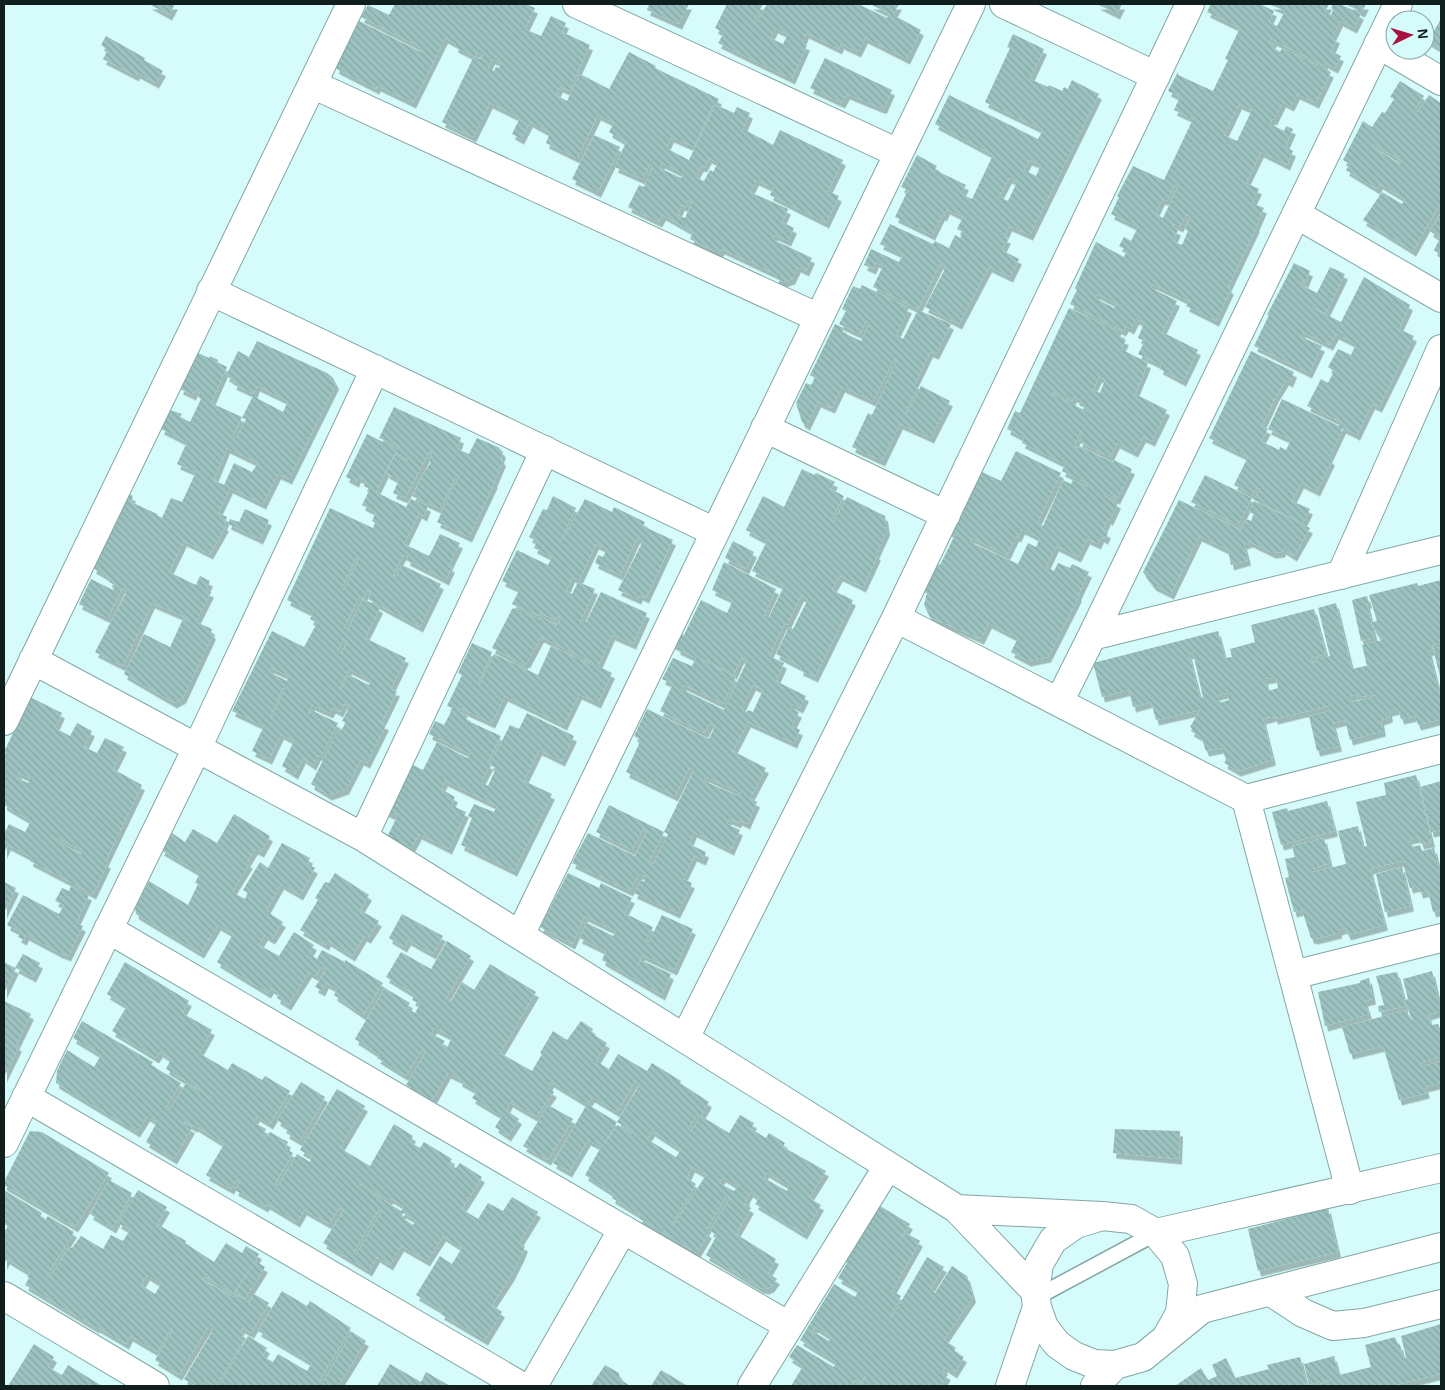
<svg xmlns="http://www.w3.org/2000/svg" width="1445" height="1390" viewBox="0 0 1445 1390" font-family="Arial,sans-serif">
  <style>
    .building { fill: url(#building-back-hatch); fill-rule: evenodd; filter: url(#shadow) }
    .lines { fill: none; stroke-linecap: round; stroke-linejoin: round }
    .service-casing { stroke: #82a7a5; stroke-width: 18 }
    .minor-casing { stroke: #82a7a5; stroke-width: 30 }
    .tertiary-casing { stroke: #82a7a5; stroke-width: 30 }
    .service { stroke: #fff; stroke-width: 15 }
    .minor { stroke: #fff; stroke-width: 28 }
    .tertiary { stroke: #fff; stroke-width: 28 }
  </style>
  <defs>
    <pattern id="building-back-hatch" width="6" height="6" patternUnits="userSpaceOnUse" patternTransform="scale(1.25)"><rect width="6" height="6" fill="#9cc2c0"/><path d="M-1 5l2 2M0 0l6 6M5-1l2 2" fill="none" stroke="#85a6a5"/></pattern>
    <filter id="shadow"><feDropShadow dx="3" dy="5.5" stdDeviation="0" flood-color="#0004"/></filter>
  </defs>
  <rect width="100%" height="100%" fill="#d5fcfa"/>
  <path class="building" d="M149,4H175L169,15Z
    M395,4H526L535,8L525,29L541,36L551,16L566,23L562,32L590,45L569,91L560,87L556,95L567,101L580,74L609,89L629,52L656,66L655,68L719,99L716,105L734,113L737,107L750,113L743,129L766,141L773,145L780,130L843,160L828,191L839,196L826,223L770,195L773,188L756,180L750,192L788,209L782,222L794,228L788,241L775,235L772,239L812,258L806,271L798,267L792,279L783,282L775,278L777,275L722,249L719,253L690,239L693,232L663,215L659,222L628,207L639,185L644,187L653,166L650,164L642,179L615,167L626,142L609,132L614,123L598,115L577,158L546,143L550,133L530,122L521,139L512,134L520,118L490,103L473,137L442,122L474,56L480,59L483,55L476,52L475,56H473L455,47L456,44L445,38L413,103L378,86L376,89L337,69L336,67L359,21L421,52L422,48L361,17L368,5L389,15ZM492,59L501,63L499,68L496,67L494,71L488,68ZM713,105L715,106L689,160L666,148L671,137L694,147ZM709,158L718,163L713,172L710,170L704,181L695,177L701,166L704,167ZM662,163L684,174L681,178L660,168ZM688,200L692,202L685,218L677,215L682,205L685,207Z
    M646,4H689L679,24L647,10L649,5Z
    M727,4H763L753,23L756,24L767,4H858L887,18L890,14L870,4H899L893,15L921,30L907,59L865,38L858,52L841,44L839,49L806,33L802,43L807,45L792,79L718,43L724,33L715,28ZM775,28L788,34L783,44L770,38Z
    M1097,4H1122L1117,14Z
    M1211,4H1260L1274,11L1269,22L1277,26L1285,11L1269,4H1329L1325,12L1331,15L1333,10L1331,8L1333,4H1340L1361,14L1354,28L1340,21L1333,36L1337,38L1331,51L1341,56L1335,68L1325,63L1324,66L1271,39L1269,42L1277,46L1275,50L1280,52L1282,48L1331,72L1316,103L1297,94L1291,106L1283,102L1274,120L1272,119L1270,124L1284,131L1286,126L1293,129L1285,147L1293,151L1287,165L1261,152L1246,183L1259,189L1252,203L1264,208L1256,226H1257L1228,287L1231,289L1216,321L1186,306L1189,301L1153,284L1151,288L1177,301L1162,332L1198,350L1183,381L1160,369L1161,365L1138,354L1145,341L1138,338L1144,323L1136,319L1131,329L1126,326L1123,331L1070,304L1077,290L1075,288L1096,242L1124,257L1127,250L1119,246L1124,237L1131,241L1138,227L1111,214L1119,197L1117,196L1133,166L1164,180L1193,119L1174,110L1180,97L1168,91L1178,72V75L1213,91L1228,60L1225,59L1240,28L1207,12ZM1239,104L1252,110L1237,141L1224,135ZM1175,185L1178,187L1163,218L1155,214L1162,199L1167,201ZM1186,215L1191,216L1185,229L1188,231L1182,245L1173,241L1178,230L1172,227L1174,224L1180,227ZM1097,294L1117,304L1114,308L1095,298Z
    M1345,4H1366L1362,12Z
    M1441,19V49L1428,41Z
    M1013,34L1044,49L1030,79L1048,87L1049,85L1062,91L1064,87L1068,89L1072,80L1099,94L1030,235L1009,226L1004,237L1008,238L1002,250L1019,259L1010,277L989,267L959,324L925,307L946,267L940,264L918,309L873,287L883,266L876,262L873,269L864,265L871,249L899,262L901,258L902,259L904,255L880,244L890,224L933,244L935,241L949,248L955,235L960,238L963,232L957,229L963,217L947,209L944,216L942,215L932,235L895,217L908,190L901,187L917,155L937,166L935,170L966,185L961,194L972,199L993,155L935,124L949,95L1038,139L1043,130L985,102L1010,48L1007,47ZM1029,160L1041,165L1036,176L1024,170ZM1009,178L1017,182L1008,201L999,197Z
    M106,36L145,58L144,60L163,71L156,83L137,73L136,76L103,59L108,50L101,45Z
    M825,58L892,90L884,108H881L847,94L842,103L810,88Z
    M1400,81L1424,96L1415,110L1418,112L1429,95L1441,103V202L1413,251L1363,220L1382,192L1402,204L1405,199L1380,184L1377,189L1346,170L1350,164L1343,160L1363,121L1372,127L1382,112L1385,113L1394,99L1390,97ZM1373,144L1397,158L1402,162L1400,164L1372,147Z
    M594,135L620,147L598,192L572,179Z
    M1441,213V255L1434,250L1440,238L1430,231Z
    M1294,263L1310,271L1305,283L1302,281L1301,285L1317,293L1330,267L1345,274L1326,313L1310,307L1341,322L1364,277L1410,305L1399,329L1414,336L1379,407L1372,404L1357,435L1343,428L1329,458L1332,460L1317,491L1301,483L1292,501L1310,509L1303,523L1254,500L1260,489L1257,487L1253,495L1234,485L1248,457L1209,438L1251,351L1294,372L1290,382L1286,380L1276,396L1262,426L1268,429L1261,441L1279,450L1280,447L1286,450L1291,440L1268,429L1282,399L1339,426L1341,422L1307,406L1321,379L1328,383L1334,371L1328,367L1338,349L1351,355L1356,344L1336,334L1330,345L1303,332L1301,337L1322,346L1309,373L1254,346L1269,315H1267Z
    M862,285L909,308L896,335L903,339L918,310L951,324L936,354L930,352L915,383L919,385L905,413L907,414L921,386L950,401L936,428L931,438L900,424L882,461L852,447L868,413L872,415L897,361L894,359L873,401L842,387L832,408L818,402L807,425L802,422L796,403L806,383L811,385L815,378L810,375L835,324L844,328L842,332L861,341L870,323L866,321L860,334L839,324L846,311L842,309L853,286L860,289Z
    M1069,308L1122,333L1120,337L1126,340L1121,349L1148,363L1135,394L1167,410L1152,441L1143,437L1135,452L1117,443L1110,457L1079,442L1083,432L1081,431L1074,446L1078,449L1079,446L1101,457L1114,462V460L1132,469L1117,499L1105,493L1104,496L1118,503L1110,520L1108,519L1103,530L1108,533L1105,539L1101,537L1098,544L1087,539L1078,557L1056,546L1046,567L1054,571L1058,563L1070,568L1072,564L1089,572L1078,595L1079,596L1048,657L1028,661L1011,652L1018,638L989,623L981,639L930,617L924,605L927,593L923,592L937,564L940,565L955,535L966,540L948,531L962,500L967,503L982,472L1001,481L1016,451L1061,473L1037,523L1043,526L1063,480L1071,484L1073,480L1087,487L1088,484L1062,471L1065,464L1022,443L1024,438L1007,429L1015,411L1020,413ZM1099,377L1105,380L1100,393L1093,390ZM1053,392L1072,401L1074,397L1082,400L1079,405L1091,411L1090,413L1052,394ZM1022,529L1040,538L1036,547L1028,543L1018,564L970,542L972,538L1007,555L1016,536L1018,537Z
    M257,341L327,373L333,378L336,384L289,479L278,474L263,504L230,488L218,513L227,517L224,525L226,526L210,554L184,541L169,572L196,585L200,576L210,581L206,590L211,592L196,622L212,629L211,632L213,634L183,698L174,703L124,674L144,634L170,647L183,619L188,622L189,619L152,603L123,666L95,652L127,591L122,588L108,618L79,604L91,579L113,590L115,585L109,582L110,578L93,568L129,494L133,496L131,502L157,514V515L162,518L171,498L182,502L196,472L177,464L187,442L161,429L170,410L182,414L180,417L190,422L201,399L198,397L200,393L195,390L193,395L180,389L196,352L209,358L210,356L218,360L217,362L227,367L211,403L242,417L233,436L237,438L246,419L242,418L253,396L283,412L288,401L257,386L254,394L233,384L235,381L226,376L238,351L249,357ZM227,448L258,463L252,472L234,463L224,485L214,480Z
    M394,407L461,438L457,449L469,454L477,438L498,447L503,452L501,458L503,461L494,482H495L469,537L437,522L459,476L457,474L440,509L412,496L423,474L431,462L429,461L432,453L429,452L405,498L393,493L399,480L386,473L395,455L407,461L408,459L395,453L376,492L406,507L411,499L428,506L424,516L419,513L404,544L429,556L440,534L460,543L453,557L449,566L452,567L446,580L407,560L408,557L403,555L393,575L396,577L402,565L441,584L420,627L368,599L371,592L367,589L363,599L359,597L344,628L348,630L363,599L376,605L380,608L365,638L406,658L391,689L397,691L382,722L375,720L386,725L367,763L361,760L346,789L329,795L311,784L338,731H340L344,726L345,722L342,721L350,706L344,704L340,712L333,708L330,713L312,705L308,713L309,714L311,710L338,723L321,757L318,755L313,765L303,758L295,774L282,766L294,741L281,734L269,759L252,751L264,726L232,711L272,631L304,647L317,623L310,619L313,613L287,600L330,508L373,528L375,523L372,521L376,512L362,505L370,489L364,486L366,481L358,477L356,482L346,477L367,434L397,449L399,446L379,438ZM356,558L359,559L344,590L341,589ZM343,639L347,642L341,654L337,652ZM271,668L289,676L287,681L269,672ZM349,669L371,680L369,685L349,675L341,690H339ZM283,688L285,689L272,717L270,716Z
    M802,469L814,475L816,473L835,482L831,489L844,496L831,520L834,522L847,497L885,516L887,530L876,554L878,555L863,587L840,576L832,590L853,600L815,677L800,670L801,667L776,654L789,627L793,629L808,599L801,596L787,625L784,624L769,656L784,663L776,681L806,696L800,708L792,704L790,708L799,712L792,726L800,730L794,743L748,722L733,751L766,768L750,798L757,802L747,824L739,820L738,823L729,819L727,824L740,830L731,850L694,832L689,844L706,852L703,860L694,856L683,879L692,883L677,913L634,893L641,880L644,882L646,876L643,875L639,874L630,891L572,863L588,833L635,856L647,831L643,829L632,850L596,832L609,805L664,832L649,862L653,864L668,834L664,832L694,770L689,768L675,796L626,772L639,744L640,739L634,736L647,709L709,739L715,726L710,723L705,733L660,711L673,684L662,679L673,658L692,666L696,658L677,649L678,647L671,643L677,632L684,635L701,600L727,613L733,600L712,590L724,562L776,589L764,615L769,617L784,586L752,571L767,541L746,530L763,496L784,507ZM701,658L734,674L741,658L747,661L724,710L681,689L684,685L723,704L736,677L701,660ZM753,685L763,690L753,712L748,710L747,712L741,709ZM706,777L741,793L739,796L722,789L704,781Z
    M1205,475L1252,498L1238,525L1191,502Z
    M553,496L576,508L561,539L563,540L585,499L612,512L614,507L645,522L643,526L673,540L646,598L640,595L638,599L618,590L643,541L637,538L620,575L595,563L598,555L603,557L607,549L596,544L579,580L572,577L566,591L572,594L578,582L595,589L581,620L586,622L601,592L647,613L633,644L612,635L598,666L612,673L598,703L579,694L564,725L505,696L492,723L459,708L458,711L468,716L466,720L501,736L487,763L490,764L510,725L519,729L527,713L574,736L562,761L539,750L524,781L552,794L514,871L461,845L472,818L468,816L474,804L494,812L497,806L445,781L441,789L455,797L451,805L466,812L449,849L419,834L408,854L385,841L398,815L394,813L393,815L385,811L407,762L423,770L437,742L467,758L470,754L429,734L435,721L444,725L453,708L447,706L462,675L458,673L472,643L492,652L478,683L480,684L494,654L538,675L551,646L592,665L593,663L541,637L527,663L526,662L524,665L492,648L512,609L515,608L540,620L541,617L557,625L561,618L557,616L555,620L540,613L539,616L512,604L520,589L502,581L517,550L548,565L552,557L534,548L537,541L529,537L543,509L547,510ZM490,765L496,768L488,786L481,782Z
    M1179,500L1241,530L1246,519L1251,521L1254,514L1249,512L1254,501L1310,528L1294,556L1283,549L1282,552L1273,553L1250,542L1244,544L1248,560L1231,565L1228,550L1199,536L1171,594L1153,585L1143,572Z
    M245,509L269,520L260,539L228,524L230,519L239,522Z
    M733,541L754,552L746,569L725,558Z
    M1441,580V606L1439,602L1441,612V643L1432,645L1433,649L1429,651L1441,699V719L1418,725L1415,716L1401,719L1398,709L1389,711L1390,717L1381,720L1383,731L1350,740L1345,720L1333,723L1339,746L1317,751L1309,716L1329,711V706L1275,719L1274,716L1263,719L1273,760L1238,771L1224,763L1226,760L1222,748L1206,751L1201,737L1191,731L1192,728L1190,727L1200,710L1156,720L1151,702L1133,707L1129,690L1102,697L1093,663L1218,631L1225,658L1232,657L1230,649L1255,642L1251,625L1314,609L1326,654L1311,658L1312,663L1317,662L1316,659L1330,656L1318,608L1336,603L1352,669L1401,658L1367,666L1362,645L1382,640L1380,634L1377,635L1376,631H1375L1372,622L1377,621L1369,595L1417,583L1418,586ZM1193,653L1203,697L1200,698L1189,654ZM1276,677L1278,688L1268,691L1265,679ZM1226,693L1229,700L1219,703L1217,695ZM1358,694L1359,697L1375,695V697L1351,702L1350,696Z
    M1367,596L1369,603H1367L1375,638L1361,641L1352,600Z
    M1441,647V680L1433,649Z
    M30,697L62,713L55,728L70,736L77,723L92,731L84,747L97,753L105,738L124,747L113,769L142,785L105,862L108,863L93,894L30,861L31,857L8,845L4,853V834L9,824L25,832L31,821L4,805V756L6,753L4,752ZM19,773L30,778L28,783L17,778ZM51,835L82,850L81,854L50,837Z
    M1416,775L1432,842L1421,844L1419,837L1409,839L1412,847L1420,845L1422,851L1434,848L1441,876V910L1433,912L1428,891L1420,893L1418,886L1410,888L1402,861L1370,869L1385,925L1348,935L1345,928L1339,930V933L1315,939L1311,938L1302,910L1294,912L1285,878L1289,877L1285,859L1295,857L1292,846L1324,838L1330,863L1313,869V872L1346,864L1338,831L1358,826L1363,847L1367,846L1356,802L1386,795L1384,783Z
    M1441,781V830L1431,832L1420,787Z
    M1327,801L1335,831L1281,845L1272,812L1287,808L1288,811Z
    M234,814L270,836L261,852L255,849L247,862L250,863L232,892L245,899L248,893L243,890L260,862L268,868L282,843L310,858L307,864L315,868L300,895L281,884L266,911L283,922L272,939L265,935L259,945L279,956L294,932L314,945L309,953L317,959L322,950L345,962V960L383,983L363,1015L334,995L337,989L326,983L322,991L315,987L326,970L321,967L316,976L309,972L288,1005L277,998L279,993L271,988L268,993L217,962L233,934L218,925L201,953L136,914L135,908L149,881L188,905L198,884L195,883L200,873L161,850L172,833L185,842L193,829L217,843Z
    M1402,867L1411,906L1385,912L1376,874Z
    M335,873L369,895L360,910L379,921L368,938L364,936L352,956L328,941L326,945L300,930L318,900L315,898L325,882L329,883Z
    M568,873L599,888L601,883L632,898L624,913L653,927L646,941L649,942L662,915L693,929L674,970L642,955L636,968L641,960L671,974L662,995L602,960L606,951L579,938L587,923L613,936L616,931L585,916L572,944L540,927Z
    M4,882L16,888L4,913Z
    M71,886L89,895L76,923L83,926L68,956L60,953L26,935L24,940L18,937L21,932L7,925L23,895L59,914L64,905L55,901L62,888L69,891Z
    M402,914L443,936L433,954L408,940L404,947L389,938Z
    M447,941L471,956L446,998L451,1001L462,982L474,990L490,964L536,992L500,1053L532,1071L542,1054L540,1053L553,1031L567,1040L581,1021L593,1029L591,1033L607,1043L596,1061L609,1069L618,1054L647,1071L652,1063L681,1081L680,1083L709,1102L701,1116L729,1133L740,1115L754,1123L751,1129L766,1138L769,1133L785,1143L783,1147L826,1171L809,1198L821,1205L804,1234L755,1204L759,1198L750,1192L746,1199L747,1200L744,1204L751,1208L736,1234L776,1259L768,1273L777,1279L771,1287L766,1289L761,1288L706,1255L717,1235L710,1231L730,1198L726,1196L706,1231L709,1233L697,1253L639,1218L640,1215L612,1198L614,1194L585,1175L601,1147L588,1140L569,1172L553,1163L587,1104L617,1122L602,1147L618,1125L632,1134L633,1132L617,1122L640,1084L635,1081L617,1112L592,1097L587,1104L551,1082L548,1088L554,1092L536,1117L510,1102L506,1110L519,1119L508,1136L495,1127L502,1116L472,1098L477,1091L459,1081L460,1079L448,1073L434,1098L433,1097L431,1100L406,1085L426,1052L422,1049L406,1076L377,1058L380,1055L355,1039L385,988L410,1003L407,1008L415,1013L420,1004L412,1000L415,995L386,977L401,952L431,969ZM434,1028L452,1037L447,1048L442,1045L445,1041L431,1034ZM696,1116L699,1119L691,1132L688,1130ZM652,1131L681,1150L676,1157L647,1139ZM692,1167L706,1175L673,1226L671,1225L696,1184L687,1178ZM766,1172L789,1186L787,1191L764,1178ZM723,1177L738,1186L734,1191L719,1183Z
    M23,954L40,963L33,977L16,968L4,993V962L15,968Z
    M125,962L189,1001L182,1013L212,1030L199,1053L228,1070L232,1063L262,1080L265,1076L290,1091L270,1124L257,1116L253,1122L266,1129L263,1135L267,1137L270,1132L288,1142L285,1148L293,1153L275,1184L278,1186L297,1154L310,1162L312,1157L300,1150L337,1089L365,1106L340,1148L370,1166L394,1124L413,1136L410,1142L420,1148L424,1142L452,1159L449,1164L456,1168L460,1163L482,1177L462,1209L478,1219L488,1203L503,1211L512,1197L538,1212L519,1243L525,1246L521,1256L511,1276L492,1305L502,1312L485,1340L441,1314L443,1311L416,1295L440,1256L452,1264L462,1248L443,1236L427,1261L401,1246L390,1265L377,1257L369,1271L323,1243L344,1210L339,1208L329,1224L304,1210L297,1222L267,1204L265,1207L235,1190L240,1182L236,1180L231,1189L206,1175L224,1144L195,1126L194,1127L184,1121L183,1122L192,1128L174,1159L146,1142L157,1122L147,1116L137,1132L56,1083L57,1071L67,1050L94,1067L101,1055L73,1038L82,1021L153,1062L151,1065L181,1083L165,1109L169,1110L186,1083L211,1099L212,1097L166,1069L171,1059L160,1052L156,1058L112,1031L127,1006L107,994ZM359,1183L389,1200L390,1198L404,1206L401,1211L359,1185ZM379,1209L382,1211L356,1255L353,1253ZM403,1213L416,1220L413,1225L401,1217Z
    M1432,971L1441,1011L1428,1015L1431,1025L1438,1024L1441,1031V1057L1420,1063L1421,1067L1441,1061V1083L1425,1087L1427,1093L1399,1100L1383,1046L1350,1054L1342,1027L1407,1010L1410,1020H1412L1405,1000L1408,999L1403,979Z
    M1397,972L1406,1006L1379,1012L1378,1006L1384,1005L1376,976Z
    M1369,978L1373,999L1365,1001L1369,1014L1325,1026L1318,992L1360,983V981Z
    M4,1001L31,1014L16,1045L19,1046L4,1077Z
    M301,1082L325,1097L300,1141L286,1133L289,1128L277,1120Z
    M548,1105L573,1119L548,1160L523,1146Z
    M1115,1129L1180,1131L1179,1159L1113,1153Z
    M30,1131L42,1132L109,1173L75,1227L4,1185V1182Z
    M109,1180L132,1193L113,1228L90,1214Z
    M4,1190L42,1213L40,1217L45,1220L48,1216L74,1232L47,1276L50,1278L69,1247L72,1248L81,1236L103,1249L111,1235L123,1241L130,1230L118,1223L138,1190L167,1207L157,1224L186,1241L185,1243L214,1262L226,1243L242,1253L246,1246L259,1254L255,1261L265,1267L245,1299L235,1293L255,1261L233,1294L205,1277L203,1280L233,1297L235,1294L249,1303L254,1294L269,1303L251,1333L242,1328L240,1331L243,1333L239,1340L243,1341L216,1386L206,1381L202,1386H196L184,1379L213,1330L208,1327L179,1375L155,1360L173,1330L171,1329L157,1352L130,1336L126,1344L97,1327L96,1328L25,1285L29,1278L27,1277L30,1273L7,1259L4,1264V1229L6,1230L8,1226L4,1224ZM147,1275L161,1284L155,1294L141,1285Z
    M880,1206L910,1224L899,1241L906,1233L920,1241L892,1291L901,1296L890,1316L892,1317L927,1257L944,1267L930,1289L935,1293L952,1266L967,1276L973,1297L944,1340L956,1348L954,1351L964,1357L954,1373L945,1367L942,1371L948,1375L940,1386H860L866,1376H865L860,1383L855,1380L851,1386H791L803,1366L789,1357L797,1345L834,1367L836,1362L800,1340L834,1284L863,1302L855,1297L859,1290L838,1278L847,1263L845,1261L857,1241L858,1242ZM815,1327L831,1337L829,1341L812,1331Z
    M1328,1208L1338,1252L1258,1271L1248,1229Z
    M282,1291L307,1306L310,1301L351,1328L320,1379L324,1381L352,1332L366,1341L338,1386H219L248,1336L267,1348L262,1356L273,1362L278,1354L307,1371L312,1363L258,1331Z
    M1441,1324V1374L1392,1386H1312L1332,1381V1379L1309,1385L1304,1364L1334,1356L1339,1375L1371,1367L1365,1345L1395,1337L1398,1345L1400,1344L1403,1358L1406,1357L1401,1336Z
    M34,1344L54,1357L48,1367L62,1375L68,1365L102,1386H8Z
    M1300,1357L1307,1386H1175L1201,1368L1208,1380L1217,1376L1212,1365L1226,1358L1235,1378L1269,1369L1267,1365Z
    M390,1364L421,1382L426,1372L450,1386H377Z
    M605,1365L619,1373L620,1379L630,1386H591Z
    M661,1370L688,1386H651Z"/>
  <g class="lines">
    <defs>
      <path id="service" d="M1035,1298L1156,1233"/>
      <path id="minor" d="M577,4L898,153
        M1004,4L1156,76
        M1378,44L1441,81
        M312,84L819,318
        M1296,214L1441,298
        M211,291L715,532
        M765,428L946,515
        M1341,575L1441,349
        M896,618L1246,799L1441,749
        M1092,636L1441,550
        M33,660L363,837L957,1209L1035,1291
        M1059,702L1092,636L1398,4
        M4,721L351,4
        M1246,799L1350,1190
        M363,837L545,450
        M108,929L789,1326
        M520,935L971,4
        M1293,975L1441,938
        M685,1038L896,618L1190,4
        M26,1097L521,1386
        M4,1143L197,748L375,369
        M957,1209L1102,1216
        M1271,1292L1303,1313L1333,1326L1364,1323L1441,1304
        M4,1296L155,1386
        M533,1386L623,1229
        M752,1386L888,1166"/>
      <path id="tertiary" d="M1156,1233L1441,1168
        M1166,1338L1180,1313L1183,1284L1175,1256L1156,1233L1131,1219L1102,1216L1076,1224L1053,1240L1039,1264L1035,1291L1037,1307L1044,1327L1057,1344L1074,1356L1094,1364L1115,1365L1143,1357L1202,1309L1441,1247
        M1010,1386L1037,1307
        M1095,1386L1115,1365"/>
    </defs>
    <use href="#service" class="service-casing"/>
    <use href="#minor" class="minor-casing"/>
    <use href="#tertiary" class="tertiary-casing"/>
    <use href="#service" class="service"/>
    <use href="#minor" class="minor"/>
    <use href="#tertiary" class="tertiary"/>
  </g>
  <rect width="1445" height="1390" fill="none" stroke="#101f1e" stroke-width="10"/>
  <g transform="translate(1410 35) rotate(85)"><circle r="24" fill="#d5fcfa" stroke="#86a4a2"/>
  <path d="M0-4L9 19L0 12L-9 19Z" fill="#a81140"/>
  <text y="-8" font-size="14" font-weight="bold" text-anchor="middle" fill="#101f1e">N</text>
  </g>
</svg>
